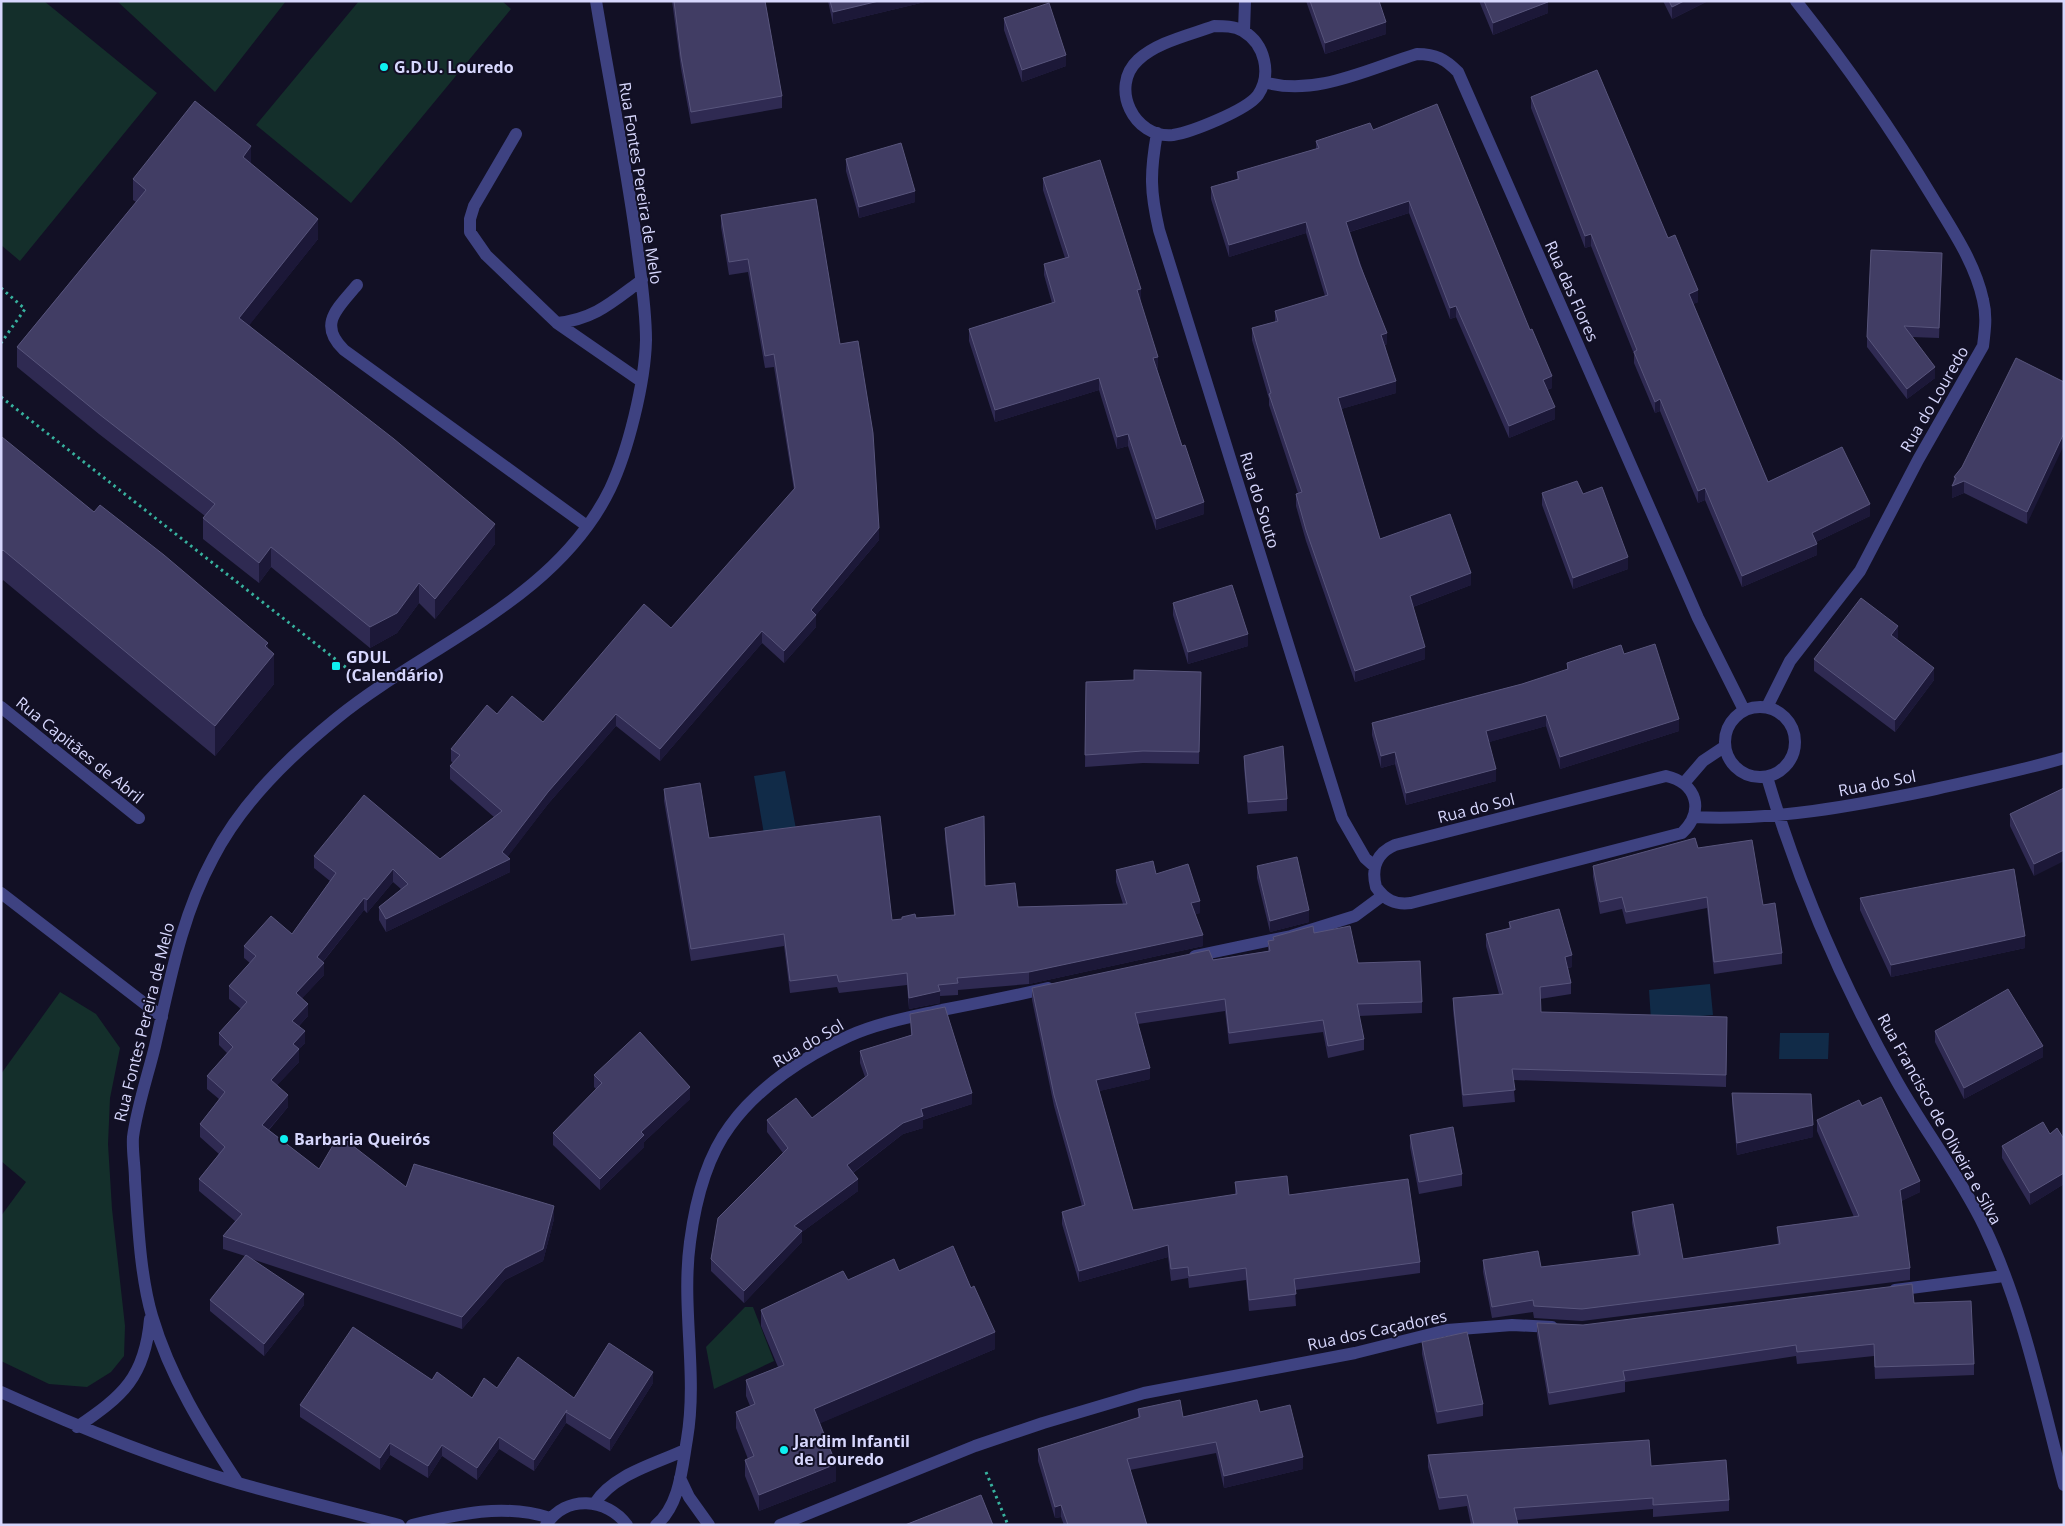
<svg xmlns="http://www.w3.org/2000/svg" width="2065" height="1526" viewBox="0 0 2065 1526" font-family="'Open Sans',sans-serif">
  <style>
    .green { fill: #142f2b }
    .water { fill: #112b48 }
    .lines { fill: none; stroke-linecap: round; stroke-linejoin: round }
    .path { stroke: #37b19e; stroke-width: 3; stroke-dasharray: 2.5 4; stroke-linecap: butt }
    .minor { stroke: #3e4281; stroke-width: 12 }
    .wall { fill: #2f2a52 }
    .shaded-wall { fill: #1c1838 }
    .building { fill: #413d64; stroke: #58557c }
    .poi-dot { fill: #0ef0f1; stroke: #121025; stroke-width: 2 }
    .labels { text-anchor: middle; stroke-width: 4; stroke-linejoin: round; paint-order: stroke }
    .poi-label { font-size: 16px; font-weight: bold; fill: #d7d7fd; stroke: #121025; text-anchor: start }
    .street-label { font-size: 16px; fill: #d7d7fd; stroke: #121025 }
  </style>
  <rect width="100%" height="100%" fill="#121025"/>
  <path class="green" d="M1,1H44L157,93L20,261L1,245Z
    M117,1H286L215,92Z
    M359,1H502L511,9L351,203L256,125Z
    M60,992L96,1014L120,1048L110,1098L108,1144L112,1209L125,1326L124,1356L111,1372L87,1387L49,1384L1,1361V1216L26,1182L1,1161V1074Z
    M745,1307H753L774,1361L714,1389L706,1347Z"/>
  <path class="water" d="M785,771L796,829L764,834L754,776Z
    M1710,984L1713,1015L1651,1020L1649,990Z
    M1780,1033H1829L1828,1059H1779Z"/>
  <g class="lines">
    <path class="path" d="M1,288L25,309L1,343
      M1,397L353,673
      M986,1472L1008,1525"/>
    <path class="minor" d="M1214,26C1224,26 1234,26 1243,31C1265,44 1272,74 1258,95C1247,110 1192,132 1173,135C1134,139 1109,87 1138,60C1157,42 1190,35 1214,26Z
      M1244,31L1245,1
      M1264,82C1315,97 1368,69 1417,54C1436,54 1445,59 1458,72L1698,618L1744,710
      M1157,133C1150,173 1150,191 1159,230L1342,818L1365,858L1374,866
      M516,134L474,206L470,219V232L486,255L557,323L641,381
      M357,285C338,308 317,324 344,350L587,526
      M557,323C595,319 612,302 642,280
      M1725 742a35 35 0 1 1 70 0a35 35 0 1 1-70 0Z
      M1,707L139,818
      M1767,707L1790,661L1860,571L1918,460L1983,346C1985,330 1987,316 1983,300C1975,263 1953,231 1933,198C1892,130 1846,64 1796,1
      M1666,776C1697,783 1705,811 1682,833L1411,903C1395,905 1385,900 1376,887C1371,868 1376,853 1395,845Z
      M1767,777C1798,882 1840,980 1894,1076C1922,1127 1958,1173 1984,1226C2023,1307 2041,1398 2064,1485
      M1684,783L1703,761L1724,747
      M1694,817C1774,821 1853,806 1931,790C1975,780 2020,771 2064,758
      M1,893L162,1017
      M1195,956L1291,936L1355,916L1382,896
      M1895,1290L2004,1276
      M1,1392C78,1427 157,1459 238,1483C291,1498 346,1511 399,1525
      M77,1427C123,1396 145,1377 150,1319
      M680,1478L689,1497L709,1525
      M238,1483C203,1430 170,1377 152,1316C140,1275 138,1223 135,1180C135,1166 132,1151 133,1137C137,1107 148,1075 155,1046C170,981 181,917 213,858C242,802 289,757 337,718C427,645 556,600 610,489C628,451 645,383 646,340C646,306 640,271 636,238C625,158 609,80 596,1
      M595,1503C614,1474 655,1464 685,1450
      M412,1525C458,1514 504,1503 550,1518
      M546,1525C566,1494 607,1498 627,1525
      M656,1525C680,1505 682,1468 687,1439C698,1374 681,1308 690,1242C695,1204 706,1158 730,1126C758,1087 805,1056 849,1036C878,1023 911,1017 942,1010C978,1003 1013,996 1048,988
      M780,1525L975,1446L1043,1423L1144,1393L1355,1353L1447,1330L1512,1325L1552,1327"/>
  </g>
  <path class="wall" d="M672,1H765L782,96V108L691,124L681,69Z
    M828,1H929L833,24Z
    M1306,1H1379L1386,34L1325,54Z
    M1479,1H1548V13L1493,35Z
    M1663,1H1708L1672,19Z
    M1004,18L1066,66L1022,82L1004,30Z
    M1531,97L1668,238L1698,302L1693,304L1768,482L1870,516L1816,542L1817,555L1742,587L1705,500L1698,503L1660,411L1655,413L1634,363V354L1591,246L1585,248L1531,108Z
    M1373,130L1552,388L1547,390L1555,419L1509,438L1456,317L1450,319L1409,213L1350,232L1387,344L1385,345L1396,393L1341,409L1380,539L1471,585L1413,607L1425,659L1355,682L1306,541L1296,506V494L1298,493L1269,405V399L1252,340V328L1275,322V311L1325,296L1306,233L1229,257L1211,199V187L1237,179V172L1316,149V141Z
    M846,159L915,202L859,218L846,171Z
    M251,164L318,239L249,325L495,544L435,619L419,603L397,633L370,648L271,567L259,583L203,539V518L205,516L99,434L17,367V347L136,202L133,200V179Z
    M1043,178L1140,301L1158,369H1157L1204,514L1156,530L1128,446L1117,449L1099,390L995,422L969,341V329L1052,303L1044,275V264L1065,258L1043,190Z
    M721,215L840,344L879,540L816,615V627L784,663L762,643L660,761L616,726L548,804L507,857L510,872L386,932L379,920V907L401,889L393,882L367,913L364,910L323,962L324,975L302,998L308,1016L299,1026L305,1043L299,1049V1062L277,1085L288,1107L269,1130L319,1169L554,1219L543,1261L505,1280L462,1329L252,1259L304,1305L264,1356L210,1311V1300L245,1256L223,1249V1236L235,1221L199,1191V1179L219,1154L200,1137V1124L219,1099L207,1089V1076L227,1053L219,1045V1033L241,1009L229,999V986L250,963L244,958V946L292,934L330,881L314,868V856L440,859L494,817L450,779V766L453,763L451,761V749L497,714L543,722L671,628L794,490L774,367L765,368L748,272L729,275L721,227Z
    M1942,264L1939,338L1912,337L1935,378L1907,399L1867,347V337Z
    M2064,382L2027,524L1964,493L1952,498L1954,477L1962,467Z
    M1,438L94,512L268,649L274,684L215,756L3,580L1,582Z
    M1542,493L1583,494L1628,569L1573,589L1542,505Z
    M1173,603L1248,646L1188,664L1173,615Z
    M1898,637L1897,639L1934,680L1895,732L1814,671V659Z
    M1624,654L1679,731L1560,769L1546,726L1489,742L1496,781L1406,805L1395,764L1381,768L1372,735V723L1522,684L1567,670V663Z
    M1201,672L1199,764L1143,763L1085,767L1086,682L1134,680Z
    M1244,756L1287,799V811L1248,814L1244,768Z
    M2064,788L2034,876L2010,826V814Z
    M664,789L709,838L892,920L954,915L945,839V828L985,886L1018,907L1123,904L1116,882V870L1156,874L1200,913L1195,914L1203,946L1029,984L958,990V995L940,996V1003L909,1009L907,985L839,993L837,987L790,993L784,946L691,961L664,801Z
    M1698,848L1763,905L1782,953V964L1714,974L1707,908L1626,924L1622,909L1600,914L1593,877V866Z
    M1257,866L1309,922L1270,932L1257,878Z
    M1860,898L2025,948L1891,977L1860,910Z
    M1509,922L1572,967L1568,968L1571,983V994L1540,999L1541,1012L1727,1017L1726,1087L1513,1080L1515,1102L1463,1107L1453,1010V998L1499,994L1486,946V934L1509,928Z
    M1314,933L1358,963L1422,1002V1013L1359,1016L1364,1039V1050L1328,1058L1323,1032L1229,1044L1225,1011L1138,1024L1150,1079L1099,1091L1133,1210L1235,1195V1182L1289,1195L1420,1262V1273L1295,1290L1296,1306L1249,1311L1246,1280L1189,1288L1188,1278L1171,1281L1168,1257L1079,1282L1062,1224V1212L1082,1206L1054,1106L1032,1000V988L1268,951V941H1273V937Z
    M910,1014L972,1104L923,1120V1128L903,1134L853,1173L858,1191L802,1232V1242L744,1303L711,1271V1259L783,1153L767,1132V1120L812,1118L865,1077L860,1063V1051L911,1035Z
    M1935,1031L2043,1057L1964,1099L1935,1042Z
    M594,1075L690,1099L644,1142V1147L600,1190L553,1145V1133L596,1089L594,1087Z
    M1732,1093L1813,1137L1737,1155L1732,1104Z
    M1862,1106L1920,1192L1901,1201L1910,1268V1280L1582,1321L1534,1318L1533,1312L1492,1318L1483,1272V1260L1541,1267L1638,1256L1632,1223V1212L1683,1259L1778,1245L1777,1227L1854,1217L1817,1131V1120Z
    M2050,1134L2064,1139V1184L2030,1205L2002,1158V1146Z
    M1410,1135L1462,1174V1186L1419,1194L1410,1147Z
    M899,1271L995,1349L820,1423L836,1481L759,1511L745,1476V1460L748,1459L736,1428V1412L750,1406L746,1396V1380L778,1367L761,1326V1310L848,1280Z
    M1914,1303L1974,1364V1375L1875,1379L1874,1356L1797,1364L1796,1356L1625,1382V1392L1549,1405L1537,1335V1323L1583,1325Z
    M1422,1342L1483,1404V1416L1437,1424L1422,1354Z
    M432,1380L472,1398L497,1388L574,1398L653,1383L610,1451L566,1423L534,1471L499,1449L477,1480L442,1456L428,1478L390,1455L380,1470L300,1417V1405Z
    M1138,1409L1183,1417L1260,1412L1303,1469L1224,1488L1216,1453L1130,1470L1147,1525H1064L1061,1517L1055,1518L1038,1461V1449L1138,1418Z
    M1428,1455L1651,1466L1729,1500V1511L1653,1517V1509L1517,1520L1518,1525H1471L1467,1506L1439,1510L1428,1467Z"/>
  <path class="shaded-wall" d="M879,1H929L833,24V12Z
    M1684,1H1708L1672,19V7Z
    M1548,2V13L1493,35V23Z
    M1386,22V34L1325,54V43Z
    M1066,55V66L1022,82V70Z
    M251,146V166L243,157Z
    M915,191V202L859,218V207Z
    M1409,201V213L1346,233V222Z
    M318,219V239L239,338V318Z
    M1306,222V233L1229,257V245Z
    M1591,234V246L1585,248V236Z
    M1141,289V301L1137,290Z
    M1698,290V302L1689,306V294Z
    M1456,306V317L1450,319V308Z
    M1387,333V344L1381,346V335Z
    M1158,357V369L1153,370V358Z
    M1935,367V378L1907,399V389Z
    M1552,376V388L1543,391V380Z
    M1099,378V390L995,422V410Z
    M1396,381V393L1338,410V398Z
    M1660,399V411L1655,413V402Z
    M1555,407V419L1509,438V426Z
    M2064,433V445L2027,524V512Z
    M1128,434V446L1117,449V437Z
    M1964,481V493L1952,498V486Z
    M1705,488V500L1698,503V491Z
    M1204,502V514L1156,530V519Z
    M1870,504V516L1812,544V533Z
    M495,524V544L435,619V599Z
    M879,528V540L816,615V627L784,663V651L811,610Z
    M1817,544V555L1742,587V576Z
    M271,547V567L259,583V563Z
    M3,550V580L1,582V552Z
    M1628,557V569L1573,589V578Z
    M1471,573V585L1410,608V596Z
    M419,583V603L397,633L370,648V627Z
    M1898,626V637L1891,647V635Z
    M762,631V643L660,761V749Z
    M1248,634V646L1188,664V652Z
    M268,643V661L274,654V684L215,756V726Z
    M1425,647V659L1355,682V671Z
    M1934,668V680L1895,732V720Z
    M616,714V726L548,804L503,863L510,859V872L386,932V919L502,852L548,792Z
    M1546,715V726L1486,743V731Z
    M1679,719V731L1560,769V757Z
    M1395,752V764L1381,768V756Z
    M1496,769V781L1406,805V793Z
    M2064,850V861L2034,876V864Z
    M393,869V882L367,913V900Z
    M364,898V910L317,969V957Z
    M1200,901V913L1191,915V903Z
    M1309,910V922L1270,932V921Z
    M1203,935V946L1029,984V972Z
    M2025,936V948L1891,977V965Z
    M1572,955V967L1565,968V957Z
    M324,963V975L296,1005V993Z
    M940,991V1003L909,1009V998Z
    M308,1004V1016L292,1033V1021Z
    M305,1031V1043L293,1056V1044Z
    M2043,1046V1057L1964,1099V1088Z
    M299,1049V1062L271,1092V1080Z
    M1150,1068V1079L1096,1092V1080Z
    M690,1087V1099L644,1142V1147L600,1190V1179L641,1132Z
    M972,1093V1104L923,1120V1128L903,1134L847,1177V1165L921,1109Z
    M288,1095V1107L262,1137V1125Z
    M1813,1125V1137L1737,1155V1143Z
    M2064,1173V1184L2030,1205V1193Z
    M858,1179V1191L802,1232V1242L744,1303V1291L794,1226Z
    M1920,1181V1192L1900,1202V1190Z
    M554,1206V1219L543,1261L505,1280L462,1329V1317Z
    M1168,1245V1257L1079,1282V1271Z
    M304,1294V1305L264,1356V1344Z
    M995,1332V1349L814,1426V1409Z
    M653,1372V1383L610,1451V1439Z
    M566,1412V1423L534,1471V1460Z
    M499,1437V1449L477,1480V1468Z
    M390,1443V1455L380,1470V1458Z
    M442,1445V1456L428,1478V1466Z
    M1303,1457V1469L1224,1488V1476Z
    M836,1464V1481L759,1511V1495Z
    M1061,1505V1517L1055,1518V1507Z"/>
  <path class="building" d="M674,1H765L782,96L691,112L681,57Z
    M830,1H879L833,12Z
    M1310,1H1379L1386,22L1325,43Z
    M1484,1H1548V2L1493,23Z
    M1669,1H1684L1672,7Z
    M1049,3L1066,55L1022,70L1004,18Z
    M1597,70L1668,238L1675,235L1698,290L1689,294L1768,482L1842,447L1870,504L1812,533L1817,544L1742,576L1705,488L1698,491L1660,399L1655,402L1634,352L1637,350L1591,234L1585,236L1531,97Z
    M195,101L251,146L243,157L318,219L239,318L394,439L495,524L435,599L419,583L397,613L370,627L271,547L259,563L203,518L215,504L99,414L17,347L146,190L133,179Z
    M1437,104L1530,330L1532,329L1552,376L1543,380L1555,407L1509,426L1456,306L1450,308L1409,201L1346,222L1360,265L1387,333L1381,335L1396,381L1338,398L1380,539L1450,514L1471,573L1410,596L1425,647L1355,671L1306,530L1296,494L1302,492L1269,394L1271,393L1252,328L1278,321L1275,311L1328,295L1306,222L1229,245L1211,187L1239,179L1237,172L1319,148L1316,141L1370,123L1373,130Z
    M901,143L915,191L859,207L846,159Z
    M1100,160L1141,289L1137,290L1158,357L1153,358L1182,446L1185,445L1204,502L1156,519L1128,434L1117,437L1099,378L995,410L969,329L1055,302L1044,264L1069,257L1043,178Z
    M816,199L840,344L858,341L873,433L879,528L811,610L816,615L784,651L762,631L660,749L616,714L548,792L502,852L510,859L386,919L379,907L408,884L393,869L367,900L364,898L317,957L324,963L296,993L308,1004L292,1021L305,1031L293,1044L299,1049L271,1080L288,1095L262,1125L319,1169L339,1135L406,1187L414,1164L554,1206L543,1249L505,1268L462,1317L223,1236L242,1214L199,1179L225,1147L200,1124L225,1092L207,1076L233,1047L219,1033L247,1002L229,986L256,956L244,946L271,916L292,934L336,873L314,856L364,795L440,859L502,811L450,766L460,755L451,749L487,705L497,714L512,696L543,722L644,604L671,628L795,488L774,354L765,356L748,259L729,262L721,215Z
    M1871,250L1942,253L1939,328L1904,326L1935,367L1907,389L1867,337Z
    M2016,358L2064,382V433L2027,512L1964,481L1952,486L1956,478L1954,477L1962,467Z
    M2,437L94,512L100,505L164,555L268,643L265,646L274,654L215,726L3,550L1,552V438Z
    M1577,481L1583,494L1602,487L1628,557L1573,578L1542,493Z
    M1232,585L1248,634L1188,652L1173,603Z
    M1861,598L1898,626L1891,635L1934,668L1895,720L1814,659Z
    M1655,644L1679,719L1560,757L1546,715L1486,731L1496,769L1406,793L1395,752L1381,756L1372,723L1522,684L1568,669L1567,663L1621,645L1624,654Z
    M1134,670L1201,672L1199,752L1143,751L1085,755L1086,682L1134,680Z
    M1283,746L1287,799L1248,802L1244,756Z
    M700,783L709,838L880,816L892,920L902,919V917L915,914L916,918L955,915L945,828L984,816L985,886L1015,883L1018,907L1127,904L1116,870L1153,861L1156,874L1188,864L1200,901L1191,903L1203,935L1029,972L957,978L958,983L938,985L940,991L909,998L907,973L839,982L837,975L790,981L784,934L691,949L664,789Z
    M2064,788V850L2034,864L2010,814Z
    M1695,838L1698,848L1752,840L1763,905L1775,903L1782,953L1714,962L1707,897L1626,912L1622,897L1600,902L1593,866Z
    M1297,857L1309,910L1270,921L1257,866Z
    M2014,869L2025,936L1891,965L1860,898Z
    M1559,909L1572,955L1565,957L1571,983L1540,987L1541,1012L1727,1017L1726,1075L1512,1069L1515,1090L1463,1095L1453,998L1503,994L1486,934L1511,928L1509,922Z
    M1313,926L1314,933L1350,926L1358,963L1420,961L1422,1002L1357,1004L1364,1039L1328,1046L1323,1020L1229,1033L1225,999L1135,1013L1150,1068L1096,1080L1133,1210L1237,1194L1235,1182L1287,1176L1289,1195L1408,1179L1420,1262L1294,1279L1296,1294L1249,1300L1246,1268L1189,1276L1188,1267L1171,1269L1168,1245L1079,1271L1062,1212L1085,1205L1054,1095L1032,988L1209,950L1213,960L1270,951L1268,941L1274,940L1273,937Z
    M2008,989L2043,1046L1964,1088L1935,1031Z
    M945,1007L972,1093L921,1109L923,1116L903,1123L847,1165L858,1179L794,1226L802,1231L744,1291L711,1259L718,1218L788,1148L767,1120L796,1098L812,1118L868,1075L860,1051L912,1035L910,1014Z
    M640,1032L690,1087L641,1132L644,1135L600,1179L553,1133L602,1083L594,1075Z
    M1732,1093L1811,1094L1813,1125L1737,1143Z
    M1881,1097L1920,1181L1900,1190L1910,1268L1582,1309L1534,1306L1533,1300L1492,1307L1483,1260L1538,1251L1541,1267L1640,1255L1632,1212L1673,1204L1683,1259L1780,1244L1777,1227L1859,1216L1817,1120L1859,1100L1862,1106Z
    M2043,1122L2050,1134L2057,1128L2064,1139V1173L2030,1193L2002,1146Z
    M1453,1127L1462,1174L1419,1182L1410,1135Z
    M953,1246L971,1288L974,1286L995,1332L814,1409L836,1464L759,1495L745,1460L754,1456L736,1412L755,1404L746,1380L784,1365L761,1310L843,1271L848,1280L894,1259L899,1271Z
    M246,1255L304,1294L264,1344L210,1300Z
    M1912,1284L1914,1303L1971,1301L1974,1364L1875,1367L1874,1344L1797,1352L1796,1345L1623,1371L1625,1380L1549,1393L1537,1323L1583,1325Z
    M353,1327L432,1380L437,1372L472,1398L484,1378L497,1388L518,1357L574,1398L609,1343L653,1372L610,1439L566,1412L567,1410L534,1460L499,1437L477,1468L442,1445L428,1466L390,1443L380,1458L300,1405Z
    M1467,1332L1483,1404L1437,1412L1422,1342Z
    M1180,1400L1183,1417L1257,1400L1260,1412L1290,1405L1303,1457L1224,1476L1216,1442L1127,1459L1147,1525H1068L1061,1505L1055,1507L1038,1449L1140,1417L1138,1409Z
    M1649,1440L1651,1466L1726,1460L1729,1500L1653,1505V1498L1514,1508L1518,1525H1474L1467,1495L1439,1498L1428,1455Z
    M981,1495L993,1525H905Z"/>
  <g class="poi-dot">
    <circle cx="384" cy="67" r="5"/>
    <rect x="331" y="661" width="10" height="10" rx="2.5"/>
    <circle cx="284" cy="1139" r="5"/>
    <circle cx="784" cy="1450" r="5"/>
  </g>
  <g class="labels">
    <g class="poi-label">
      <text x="394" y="73">G.D.U. Louredo</text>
      <text x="346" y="663">GDUL<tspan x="346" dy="18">(Calendário)</tspan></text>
      <text x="294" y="1145">Barbaria Queirós</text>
      <text x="794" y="1447">Jardim Infantil<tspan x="794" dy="18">de Louredo</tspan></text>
    </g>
    <g class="street-label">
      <text transform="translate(641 183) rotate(81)" y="6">Rua Fontes Pereira de Melo</text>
      <text transform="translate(1572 291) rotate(66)" y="6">Rua das Flores</text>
      <text transform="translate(1934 399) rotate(-60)" y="6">Rua do Louredo</text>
      <text transform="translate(1260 500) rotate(73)" y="6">Rua do Souto</text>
      <text transform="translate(80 750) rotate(39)" y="6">Rua Capitães de Abril</text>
      <text transform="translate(1877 783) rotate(-11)" y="6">Rua do Sol</text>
      <text transform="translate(1476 808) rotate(-14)" y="6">Rua do Sol</text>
      <text transform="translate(144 1022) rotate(-76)" y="6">Rua Fontes Pereira de Melo</text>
      <text transform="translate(808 1043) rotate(-30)" y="6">Rua do Sol</text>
      <text transform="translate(1940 1119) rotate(61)" y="6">Rua Francisco de Oliveira e Silva</text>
      <text transform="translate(1377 1330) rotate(-12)" y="6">Rua dos Caçadores</text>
    </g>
  </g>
  <rect width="2065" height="1526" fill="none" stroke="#d7d7fd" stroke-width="5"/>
</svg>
